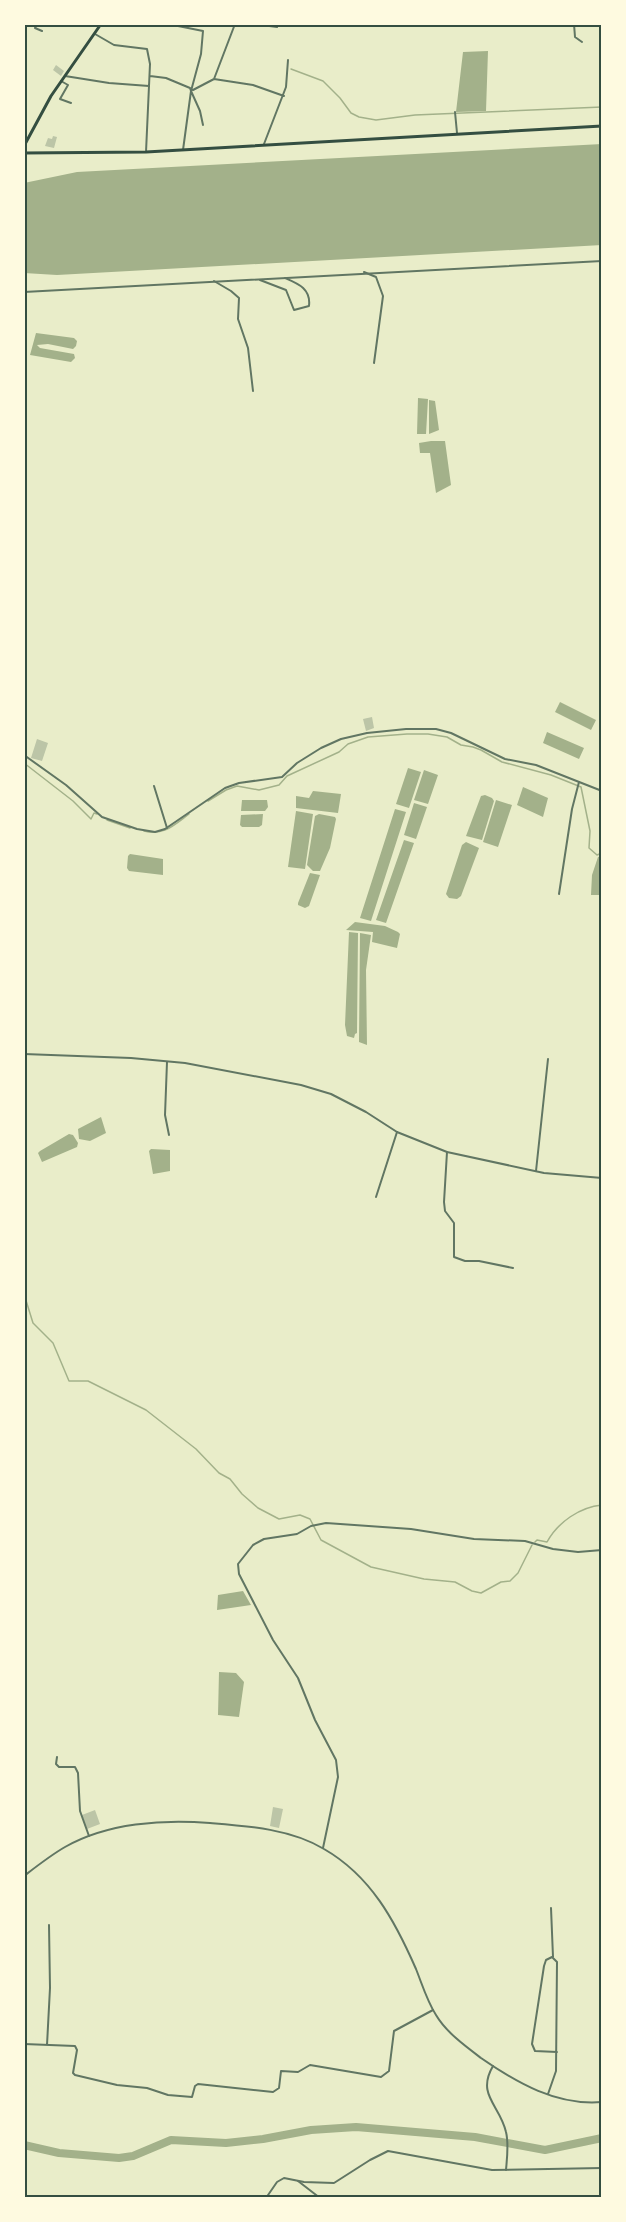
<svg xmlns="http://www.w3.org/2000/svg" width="626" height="2222" viewBox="0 0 626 2222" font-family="'Varela Round',sans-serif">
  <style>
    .water { fill: #a3b18a }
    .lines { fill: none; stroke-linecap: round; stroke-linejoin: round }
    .stream { stroke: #a3b18a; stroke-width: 1.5 }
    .river { stroke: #a3b18a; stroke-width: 8 }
    .building { fill: #bcc5a7 }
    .minor { stroke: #617663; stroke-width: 2 }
    .tertiary { stroke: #617663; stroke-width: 2 }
    .primary { stroke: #344e41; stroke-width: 3 }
    .trunk { stroke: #344e41; stroke-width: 3 }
    .neatline { fill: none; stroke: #344e41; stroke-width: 2 }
  </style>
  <rect width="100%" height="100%" fill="#e9edc9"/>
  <path class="water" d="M488,51L486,111L456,112L463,52Z
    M602,144V245L57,275L24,273V183L77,172Z
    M36,333L74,338L77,341L76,346L73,349L48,344L37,345L40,348L74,354L75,358L71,362L30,355Z
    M418,398L428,399L426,434H417Z
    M429,400L435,401L439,430L429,434Z
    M431,441H445L451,485L436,493L430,453H420L419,443Z
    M560,702L596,720L591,730L555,712Z
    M547,732L584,748L579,759L543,743Z
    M408,768L421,772L409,808L396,804Z
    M424,770L438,775L428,804L414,800Z
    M523,787L548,798L543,817L517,805Z
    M313,791L341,794L338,813L296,808V796L309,798Z
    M485,795L492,798L494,801L482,840L466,836L481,796Z
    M242,800H267L268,807L265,811H241Z
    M496,800L512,805L498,847L483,842Z
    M414,803L427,807L416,839L404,835Z
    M395,809L406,812L371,921L360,918Z
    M296,811L313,814L305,869L288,867Z
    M263,814L262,825L259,827H242L240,825L241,815Z
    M319,814L335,817L336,819L330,848L320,871H313L307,865L315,816Z
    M404,840L414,843L386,923L376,920Z
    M466,842L479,848L461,896L457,899L449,898L446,894L462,845Z
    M130,854L163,859V875L129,871L127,868L128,856Z
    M602,856V895H591L592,875L598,857Z
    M310,873L320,875L309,906L305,908L298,905V903Z
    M355,922L385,926L398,932L400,934L397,948L372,942L373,932L346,930Z
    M349,932L358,933L357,1033L355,1034L354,1038L347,1036L345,1025Z
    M360,933L371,935L366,970L367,1045L359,1042Z
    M101,1117L106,1133L90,1141L79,1139L78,1129Z
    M69,1134L73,1135L78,1143L77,1147L42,1162L38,1153L40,1151Z
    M151,1149L170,1150V1171L153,1174L149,1151Z
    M243,1591L251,1605L217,1610L218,1595Z
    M219,1672L236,1673L244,1682L239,1717L218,1715Z"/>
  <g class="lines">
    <path class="stream" d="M291,69L323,81L340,98L351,113L359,117L376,120L415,115L602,107
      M24,763L73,801L91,819L94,813L97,814
      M208,801L226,790L237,786L259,790L279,785L287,776L339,752L348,744L368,737L407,734H428L447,737L461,745L473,747L481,750L502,762L551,775L581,787L590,831L589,848L597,855L602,853
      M107,820L130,828
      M144,831C164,836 174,825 189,814
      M24,1294L33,1323L53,1343L69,1381H88L146,1410L196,1449L219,1473L230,1479L242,1494L258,1508L279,1519L300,1515L310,1519L321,1540L371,1567L424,1579L455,1582L472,1591L481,1593L501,1582L510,1581L518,1573L532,1545
      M535,1542L537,1540L547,1542C558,1522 580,1507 602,1505"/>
    <path class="river" d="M24,2145L59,2153L119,2158L133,2156L171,2140L226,2143L263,2139L311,2130L356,2127L475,2137L545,2150L602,2138"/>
  </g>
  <path class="building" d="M56,65L64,71L61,76L53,70Z
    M53,136L57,137L54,148L45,146L48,138L52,139Z
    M372,717L374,728L366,731L363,719Z
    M37,739L48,743L42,761L31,758Z
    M273,1807L283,1809L279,1828L270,1826Z
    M95,1810L100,1824L87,1829L82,1815Z"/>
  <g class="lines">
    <path class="minor" d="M37,24L35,28L42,31
      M168,24L203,31L201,54L191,91L200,111L203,125
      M254,24L277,27
      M574,24L575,37L582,42
      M95,34L114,45L147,49L150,64L146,152
      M65,76L109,83L149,86
      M150,76L166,78L190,88L191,91L183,150
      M214,79L235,24
      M61,81L68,85L60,99L71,103
      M193,90L214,79L253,85L284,96
      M455,112L457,133
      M264,144L286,87L288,60
      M364,272L376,277L383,296L374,363
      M260,280L286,290L294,310L309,306C311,289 299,284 285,278
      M214,281L231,291L239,298L238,319L248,348L253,391
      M154,786L167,828
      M559,894L572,809L579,782
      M167,1062L165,1115L169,1135
      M447,1152L444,1202L445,1211L454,1223V1257L465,1261H479L513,1268
      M536,1171L548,1059
      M376,1197L397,1132
      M57,1757L56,1764L59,1767H75L78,1773L80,1811L89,1836
      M323,1848L338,1777L336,1760L315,1720L298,1678L273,1640L239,1574L238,1564L253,1545L264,1539L297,1534L311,1526L326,1523L411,1529L474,1539L525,1541L553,1549L578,1552L602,1550
      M551,1908L553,1957
      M24,2044L75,2046L77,2050L73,2073L75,2075L117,2085L147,2088L168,2095L192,2097L195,2086L198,2084L273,2092L279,2088L281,2071L298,2072L310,2065L381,2077L389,2071L394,2031L433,2010
      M47,2045L50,1988L49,1925
      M493,2066C476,2095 500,2105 506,2132C509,2144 507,2158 506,2170
      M548,2094L556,2071L557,1962L552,1957L546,1960L544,1966L532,2044L535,2051L557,2052
      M298,2181L320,2198"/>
    <path class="tertiary" d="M24,292L602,261
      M24,755L66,785L102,817L137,829L155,832L165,829L225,788L239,783L282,777L297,763L321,748L341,739L367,733L406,729H436L451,733L505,759L536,765L602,791
      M24,1054L131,1058L185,1063L301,1085L331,1094L366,1112L397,1132L447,1152L544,1173L602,1178
      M24,1876C37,1866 51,1855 65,1847C107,1823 163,1819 210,1823C248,1826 291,1829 324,1849C371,1876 395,1921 416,1969C422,1984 427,2001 436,2015C446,2032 465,2046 481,2058C517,2083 557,2106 602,2102
      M266,2198L277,2182L284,2178L304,2182L334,2183L370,2160L388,2151L492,2170L602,2168"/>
    <path class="primary" d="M24,146L51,96L101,24"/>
    <path class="trunk" d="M24,153L146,152L602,126"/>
  </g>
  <rect width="626" height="2222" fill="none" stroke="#fefae0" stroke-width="51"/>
  <rect x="26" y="26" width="574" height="2170" class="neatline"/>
</svg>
